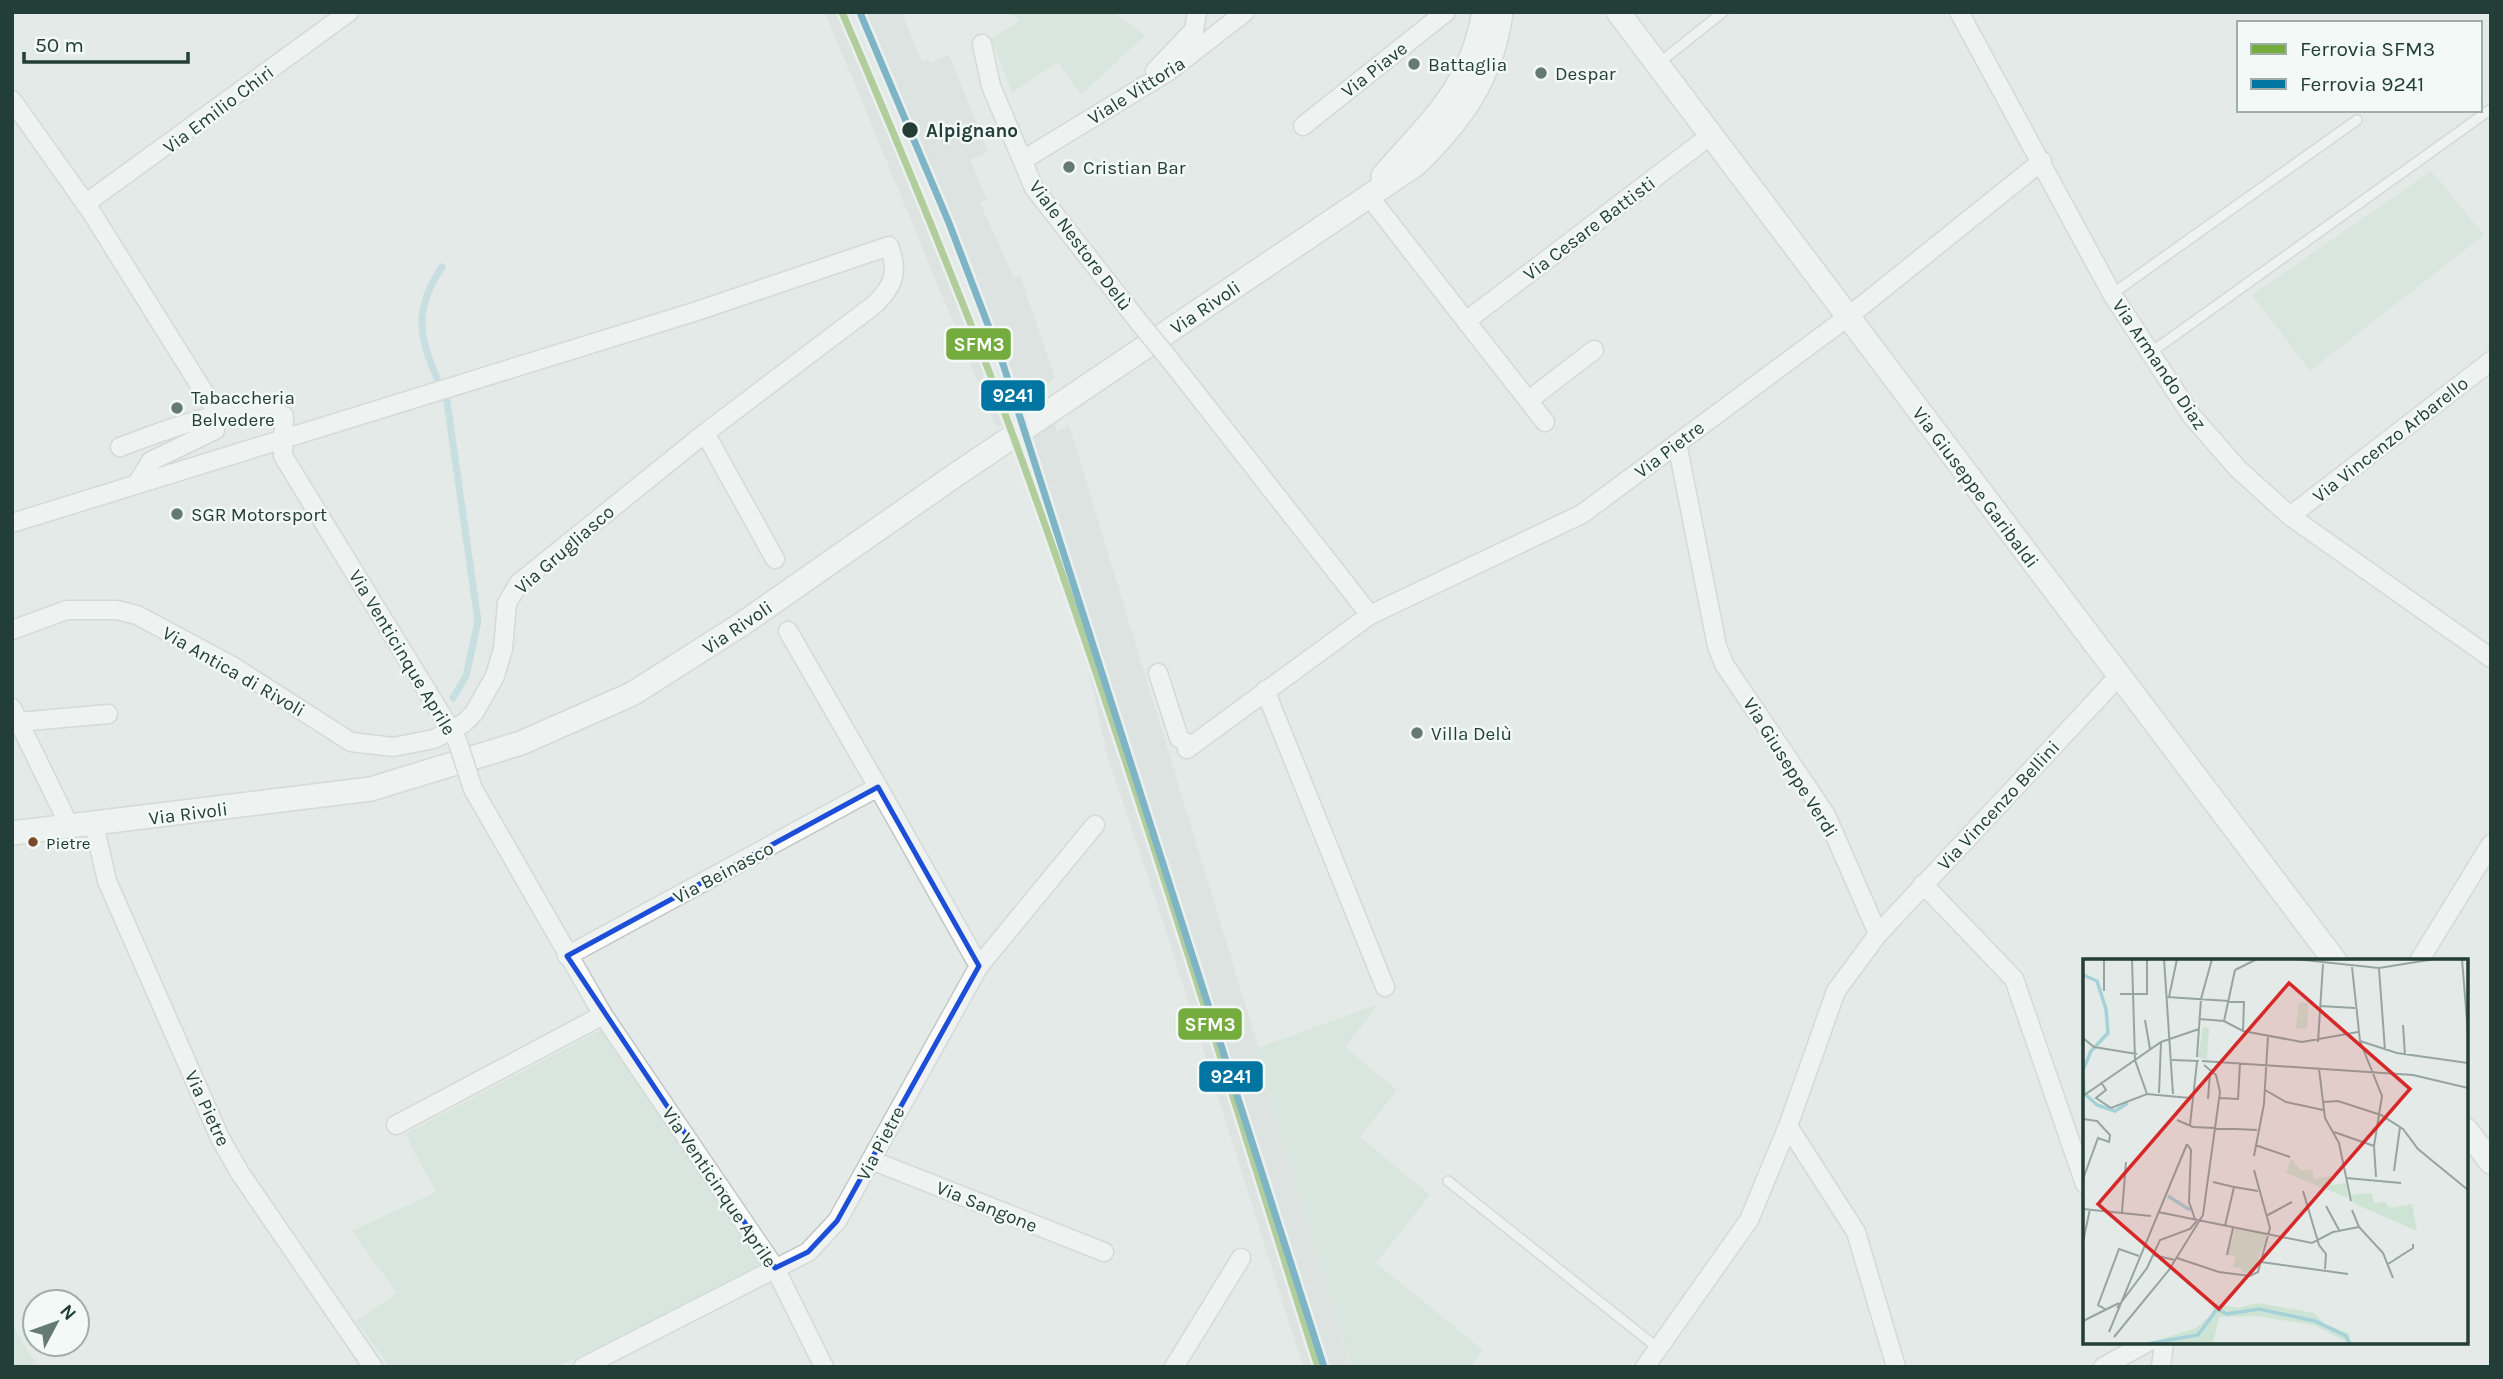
<svg xmlns="http://www.w3.org/2000/svg" width="2503" height="1379" viewBox="0 0 2503 1379" font-family="Karla,sans-serif">
  <style>
    .built { fill: #d2dbd7 }
    .green { fill: #cde3d4 }
    .lines { fill: none; stroke-linecap: round; stroke-linejoin: round }
    .stream { stroke: #a5d2d8; stroke-width: 7 }
    .service-casing { stroke: #c1c7c4; stroke-width: 12 }
    .minor-casing { stroke: #c1c7c4; stroke-width: 21 }
    .tertiary-casing { stroke: #c1c7c4; stroke-width: 26 }
    .service { stroke: #fbfcfb; stroke-width: 9 }
    .minor { stroke: #fbfcfb; stroke-width: 18 }
    .tertiary { stroke: #fbfcfb; stroke-width: 23 }
    .minor-bridge-casing { stroke: #c1c7c4; stroke-width: 21; stroke-linecap: butt }
    .minor-bridge { stroke: #fbfcfb; stroke-width: 18 }
    .rail-1-casing { stroke: #f3f9f6; stroke-width: 12 }
    .rail-2-casing { stroke: #f3f9f6; stroke-width: 12 }
    .rail-1 { stroke: #74ac3e; stroke-width: 7 }
    .rail-2 { stroke: #0075a1; stroke-width: 7 }
    .marked { fill: none; stroke: #1d4ed8; stroke-width: 5; stroke-linejoin: round }
    .poi-dot { fill: #667a74; stroke: #f3f9f6; stroke-width: 2.5 }
    .stop-dot { fill: #223e36; stroke: #f3f9f6; stroke-width: 2.5 }
    .bus-dot { fill: #7a4b2a; stroke: #f3f9f6; stroke-width: 2.5 }
    .labels { text-anchor: middle; stroke-width: 5; stroke-linejoin: round; paint-order: stroke }
    .bus-label { font-size: 17px; fill: #223e36; stroke: #f3f9f6; text-anchor: start }
    .poi-label { font-size: 19px; fill: #223e36; stroke: #f3f9f6; text-anchor: start }
    .street-label { font-size: 19px; fill: #223e36; stroke: #f3f9f6 }
    .stop-label { font-size: 19px; font-weight: bold; fill: #223e36; stroke: #f3f9f6; text-anchor: start }
    .inset-river { fill: none; stroke: #a5d2d8; stroke-width: 3.5 }
    .inset-road { fill: none; stroke: #96a5a0; stroke-width: 2 }
    .view { fill: #d62828; fill-opacity: 0.15; stroke: #d62828; stroke-width: 3.5 }
    .inset-edge { fill: none; stroke: #223e36; stroke-width: 3.5 }
    .line-badge { stroke: #f3f9f6; stroke-width: 2.5 }
    .badge-label { font-size: 19px; text-anchor: middle; font-weight: bold; fill: #fff }
  </style>
  <rect width="100%" height="100%" fill="#e4eae7"/>
  <path class="built" d="M825,12H838L928,225L1003,426H996Z
    M862,12H901L922,62L929,59L931,63L949,55L988,152L970,159L987,200L980,203L1014,278L1020,275L1055,378L1043,387L1057,432L1069,425L1287,1142L1351,1367H1303L1165,928L1107,755L1065,562L1070,560L1049,494L1005,363L951,223Z"/>
  <path class="green" d="M1008,12H1113L1145,35L1081,95L1058,62L1012,93L991,38L1020,21Z
    M2431,171L2484,235L2310,371L2252,295Z
    M1379,1004L1345,1047L1397,1090L1360,1137L1430,1195L1376,1263L1483,1350L1470,1367H1352L1255,1049Z
    M610,1025L775,1268L556,1367H390L356,1321L397,1293L352,1231L436,1192L405,1134Z
    M12,1325L38,1367H12Z"/>
  <g class="lines">
    <path class="stream" d="M437,378C417,333 415,308 442,267
      M447,402L478,621L466,676L453,698"/>
    <defs>
      <path id="service" d="M1659,63L1723,12
        M2112,294L2357,120
        M2150,353L2491,109
        M1448,1181L1659,1349"/>
      <path id="minor" d="M1959,12L2112,294L2191,415L2238,469L2290,516L2491,658
        M982,44L991,86L1034,188L1142,326
        M1155,71L1194,30L1197,12
        M12,100L90,210L217,413L215,430L151,461L138,482
        M1303,126L1446,12
        M1023,160L1169,71L1245,12
        M1368,195L1466,321L1711,135
        M85,204L349,12
        M1466,321L1545,422
        M1170,360L1370,615
        M1529,400L1594,350
        M705,433L775,559
        M1677,443L1717,646L1724,664L1826,815L1878,934
        M120,447C159,433 247,396 284,416L283,456L457,740
        M2290,516L2491,361
        M12,523L694,312L889,246C899,272 894,286 874,305L705,433L519,583L507,603L503,649L495,676L474,713L464,723L434,739L393,747L351,742L234,667L137,615L117,610H67L12,630
        M788,631L878,787
        M1158,673L1179,738L1191,746
        M1265,690L1385,987
        M12,708L70,827
        M19,722L108,714
        M1187,749L1370,615L1582,514L1849,316L2042,161
        M473,789L603,1015L775,1268L824,1367
        M94,824L107,881L220,1138L240,1173L373,1367
        M1923,884L2014,979L2085,1184
        M567,956L878,787L979,966
        M2419,961L2491,844
        M396,1125L603,1015
        M1788,1126L1856,1232L1896,1367
        M871,1160L1104,1252
        M583,1367L808,1252L837,1221L979,966L1095,825
        M1174,1367L1241,1258
        M1645,1367L1749,1220L1788,1126L1836,991L1878,934L2119,676
        M2103,1367L2148,1342
        M2161,1367L2164,1342"/>
      <path id="tertiary" d="M1618,12L2335,961
        M1383,176C1431,120 1470,90 1484,12
        M12,833L371,789L521,743L632,694L742,624L957,474L1415,165C1461,121 1493,76 1501,12
        M2466,1130L2491,1162"/>
    </defs>
    <use href="#service" class="service-casing"/>
    <use href="#minor" class="minor-casing"/>
    <use href="#tertiary" class="tertiary-casing"/>
    <use href="#service" class="service"/>
    <use href="#minor" class="minor"/>
    <use href="#tertiary" class="tertiary"/>
    <defs>
      <path id="minor-bridge" d="M1142,326L1170,360
        M458,743L473,789"/>
    </defs>
    <use href="#minor-bridge" class="minor-bridge-casing"/>
    <use href="#minor-bridge" class="minor-bridge"/>
    <defs>
      <path id="rail-1" d="M842,12C903,154 962,296 1015,441C1126,746 1220,1057 1318,1367"/>
      <path id="rail-2" d="M861,15L949,223L1003,364L1324,1367"/>
    </defs>
    <use href="#rail-1" class="rail-1-casing"/>
    <use href="#rail-2" class="rail-2-casing"/>
    <use href="#rail-1" class="rail-1"/>
    <use href="#rail-2" class="rail-2"/>
  </g>
  <path d="M0 0H2503V1379H0ZM878,787L979,966L837,1221L808,1252L775,1268L567,956Z" fill="#e4eae7" fill-opacity=".55" fill-rule="evenodd"/>
  <path class="marked" d="M878,787L979,966L837,1221L808,1252L775,1268L567,956Z"/>
  <g class="poi-dot">
    <circle cx="1414" cy="64" r="7"/>
    <circle cx="1541" cy="73" r="7"/>
    <circle cx="1069" cy="167" r="7"/>
    <circle cx="177" cy="408" r="7"/>
    <circle cx="177" cy="514" r="7"/>
    <circle cx="1417" cy="733" r="7"/>
  </g>
  <circle class="stop-dot" cx="910" cy="130" r="9"/>
  <circle class="bus-dot" cx="33" cy="842" r="6"/>
  <g class="labels">
    <g class="bus-label">
      <text x="46" y="849">Pietre</text>
    </g>
    <g class="poi-label">
      <text x="1428" y="71">Battaglia</text>
      <text x="1555" y="80">Despar</text>
      <text x="1083" y="174">Cristian Bar</text>
      <text x="191" y="404">Tabaccheria<tspan x="191" dy="22">Belvedere</tspan></text>
      <text x="191" y="521">SGR Motorsport</text>
      <text x="1431" y="740">Villa Delù</text>
    </g>
    <g class="street-label">
      <text transform="translate(1374 69) rotate(-38)" y="7">Via Piave</text>
      <text transform="translate(1136 90) rotate(-32)" y="7">Viale Vittoria</text>
      <text transform="translate(218 109) rotate(-37)" y="7">Via Emilio Chiri</text>
      <text transform="translate(1589 228) rotate(-37)" y="7">Via Cesare Battisti</text>
      <text transform="translate(1081 245) rotate(53)" y="7">Viale Nestore Delù</text>
      <text transform="translate(1205 307) rotate(-34)" y="7">Via Rivoli</text>
      <text transform="translate(2160 364) rotate(56)" y="7">Via Armando Diaz</text>
      <text transform="translate(2390 439) rotate(-38)" y="7">Via Vincenzo Arbarello</text>
      <text transform="translate(1669 449) rotate(-37)" y="7">Via Pietre</text>
      <text transform="translate(1976 487) rotate(53)" y="7">Via Giuseppe Garibaldi</text>
      <text transform="translate(564 549) rotate(-41)" y="7">Via Grugliasco</text>
      <text transform="translate(737 627) rotate(-34)" y="7">Via Rivoli</text>
      <text transform="translate(403 652) rotate(59)" y="7">Via Venticinque Aprile</text>
      <text transform="translate(234 671) rotate(30)" y="7">Via Antica di Rivoli</text>
      <text transform="translate(1791 767) rotate(58)" y="7">Via Giuseppe Verdi</text>
      <text transform="translate(1998 805) rotate(-47)" y="7">Via Vincenzo Bellini</text>
      <text transform="translate(188 813) rotate(-7)" y="7">Via Rivoli</text>
      <text transform="translate(723 872) rotate(-28)" y="7">Via Beinasco</text>
      <text transform="translate(208 1108) rotate(65)" y="7">Via Pietre</text>
      <text transform="translate(880 1143) rotate(-62)" y="7">Via Pietre</text>
      <text transform="translate(720 1187) rotate(56)" y="7">Via Venticinque Aprile</text>
      <text transform="translate(987 1206) rotate(22)" y="7">Via Sangone</text>
    </g>
    <g class="stop-label">
      <text x="926" y="137">Alpignano</text>
    </g>
  </g>
  <g transform="translate(2083 959)">
    <rect width="385" height="385" fill="#e4eae7"/>
    <path d="M216,44H225L224,70L213,69ZM120,68L126,69L124,100L115,99ZM208,200L219,212L229,210L231,220L247,217L249,226L263,224L265,239L203,214ZM289,234L291,244L303,243L306,249L329,245L334,272L270,244L268,236ZM152,269L185,273L170,314H158L159,309L150,308L153,297L145,296ZM129,344L155,349L175,344L231,354L242,365L265,374L268,385L231,366L174,357L136,358L130,384L63,385L113,369L130,354Z" fill="#cde3d4"/>
    <path class="inset-river" d="M0,16L14,22L23,50L25,74L8,92L0,111M0,114L1,134L14,146L32,152L45,144M85,237L107,251M64,385L115,376L134,350L144,355L176,350L232,362L263,377L267,385"/>
    <path class="inset-road" d="M21,0V32M49,0L52,101L64,135M81,0L90,135M211,0L296,9L352,0M379,0L385,75M269,8L277,82L299,137L291,187L293,218M296,10L302,91M152,11L174,0M37,35H64V0M84,38L161,43L160,72M86,38L94,0M237,47L272,49M116,60L141,62L160,72L219,83L275,73M62,61L67,90M141,62L152,11M320,66L322,96M0,79L11,88L54,95M277,82L314,94L385,104M235,83L240,5M114,98L118,40L129,0M89,101L116,102M119,102L330,116L385,129M236,110L242,159L256,184L268,242M18,123L23,131L13,139L28,149L64,135L107,139M182,131L203,143L240,151M76,134L78,83M0,137L78,83L116,70M137,139L155,140L157,104M125,140L127,113M240,143L255,142L298,156L320,170L335,190L385,231M0,160L14,162L27,176L26,183L15,179L0,220M94,161L110,168L174,171M107,166L114,103M251,173L291,187M172,186L207,198M171,197L181,145L185,77M311,212L317,168M263,219L318,224M130,223L151,228M220,232L236,286L243,295L242,310M243,247L256,271M0,250L68,257M269,251L276,268L300,294L310,319M39,253L43,203M75,253L229,284L250,273L276,268M183,257L209,243M142,267L151,228L175,232M0,283L7,250M70,296L92,301M144,296L150,269M94,299L136,313L167,317L175,313L187,269L171,211M178,303L265,315M305,305L330,289V285M34,349L64,309L77,281L107,270L113,263L106,243L108,191L104,185M22,350L15,346L36,290L56,297M0,362L36,344M26,373L104,185M31,378L86,311L120,256L137,133L133,116L121,106"/>
    <path class="view" d="M206,24L327,130L136,350L15,245Z"/>
    <rect width="385" height="385" class="inset-edge"/>
  </g>
  <g class="line-badge">
    <rect x="945" y="327" width="67" height="34" rx="7" fill="#74ac3e"/>
    <rect x="980" y="379" width="66" height="33" rx="7" fill="#0075a1"/>
    <rect x="1177" y="1007" width="66" height="34" rx="7" fill="#74ac3e"/>
    <rect x="1198" y="1060" width="66" height="33" rx="7" fill="#0075a1"/>
  </g>
  <g class="badge-label">
    <text x="979" y="351">SFM3</text>
    <text x="1013" y="402">9241</text>
    <text x="1210" y="1031">SFM3</text>
    <text x="1231" y="1083">9241</text>
  </g>
  <rect width="2503" height="1379" fill="none" stroke="#223e36" stroke-width="28"/>
  <rect x="2237" y="21" width="245" height="91" fill="#f3f9f6" stroke="#9faea9" stroke-width="2"/>
  <rect x="2251" y="44" width="35" height="10" fill="#74ac3e" stroke="#9faea9" stroke-width="2"/>
  <text x="2300" y="56" font-size="21" fill="#223e36">Ferrovia SFM3</text>
  <rect x="2251" y="79" width="35" height="10" fill="#0075a1" stroke="#9faea9" stroke-width="2"/>
  <text x="2300" y="91" font-size="21" fill="#223e36">Ferrovia 9241</text>
  <g transform="translate(56 1323) rotate(49)"><circle r="33" fill="#f3f9f6" stroke="#9faea9" stroke-width="2"/>
  <path d="M0-5L12 26L0 18L-12 26Z" fill="#667a74"/>
  <text y="-10" font-size="19" font-weight="bold" text-anchor="middle" fill="#223e36">N</text>
  </g>
  <path d="M24 52v10h164v-10" fill="none" stroke="#223e36" stroke-width="3.5"/>
  <text x="35" y="52" font-size="21" fill="#223e36" stroke="#f3f9f6" stroke-width="5" paint-order="stroke">50 m</text>
</svg>
